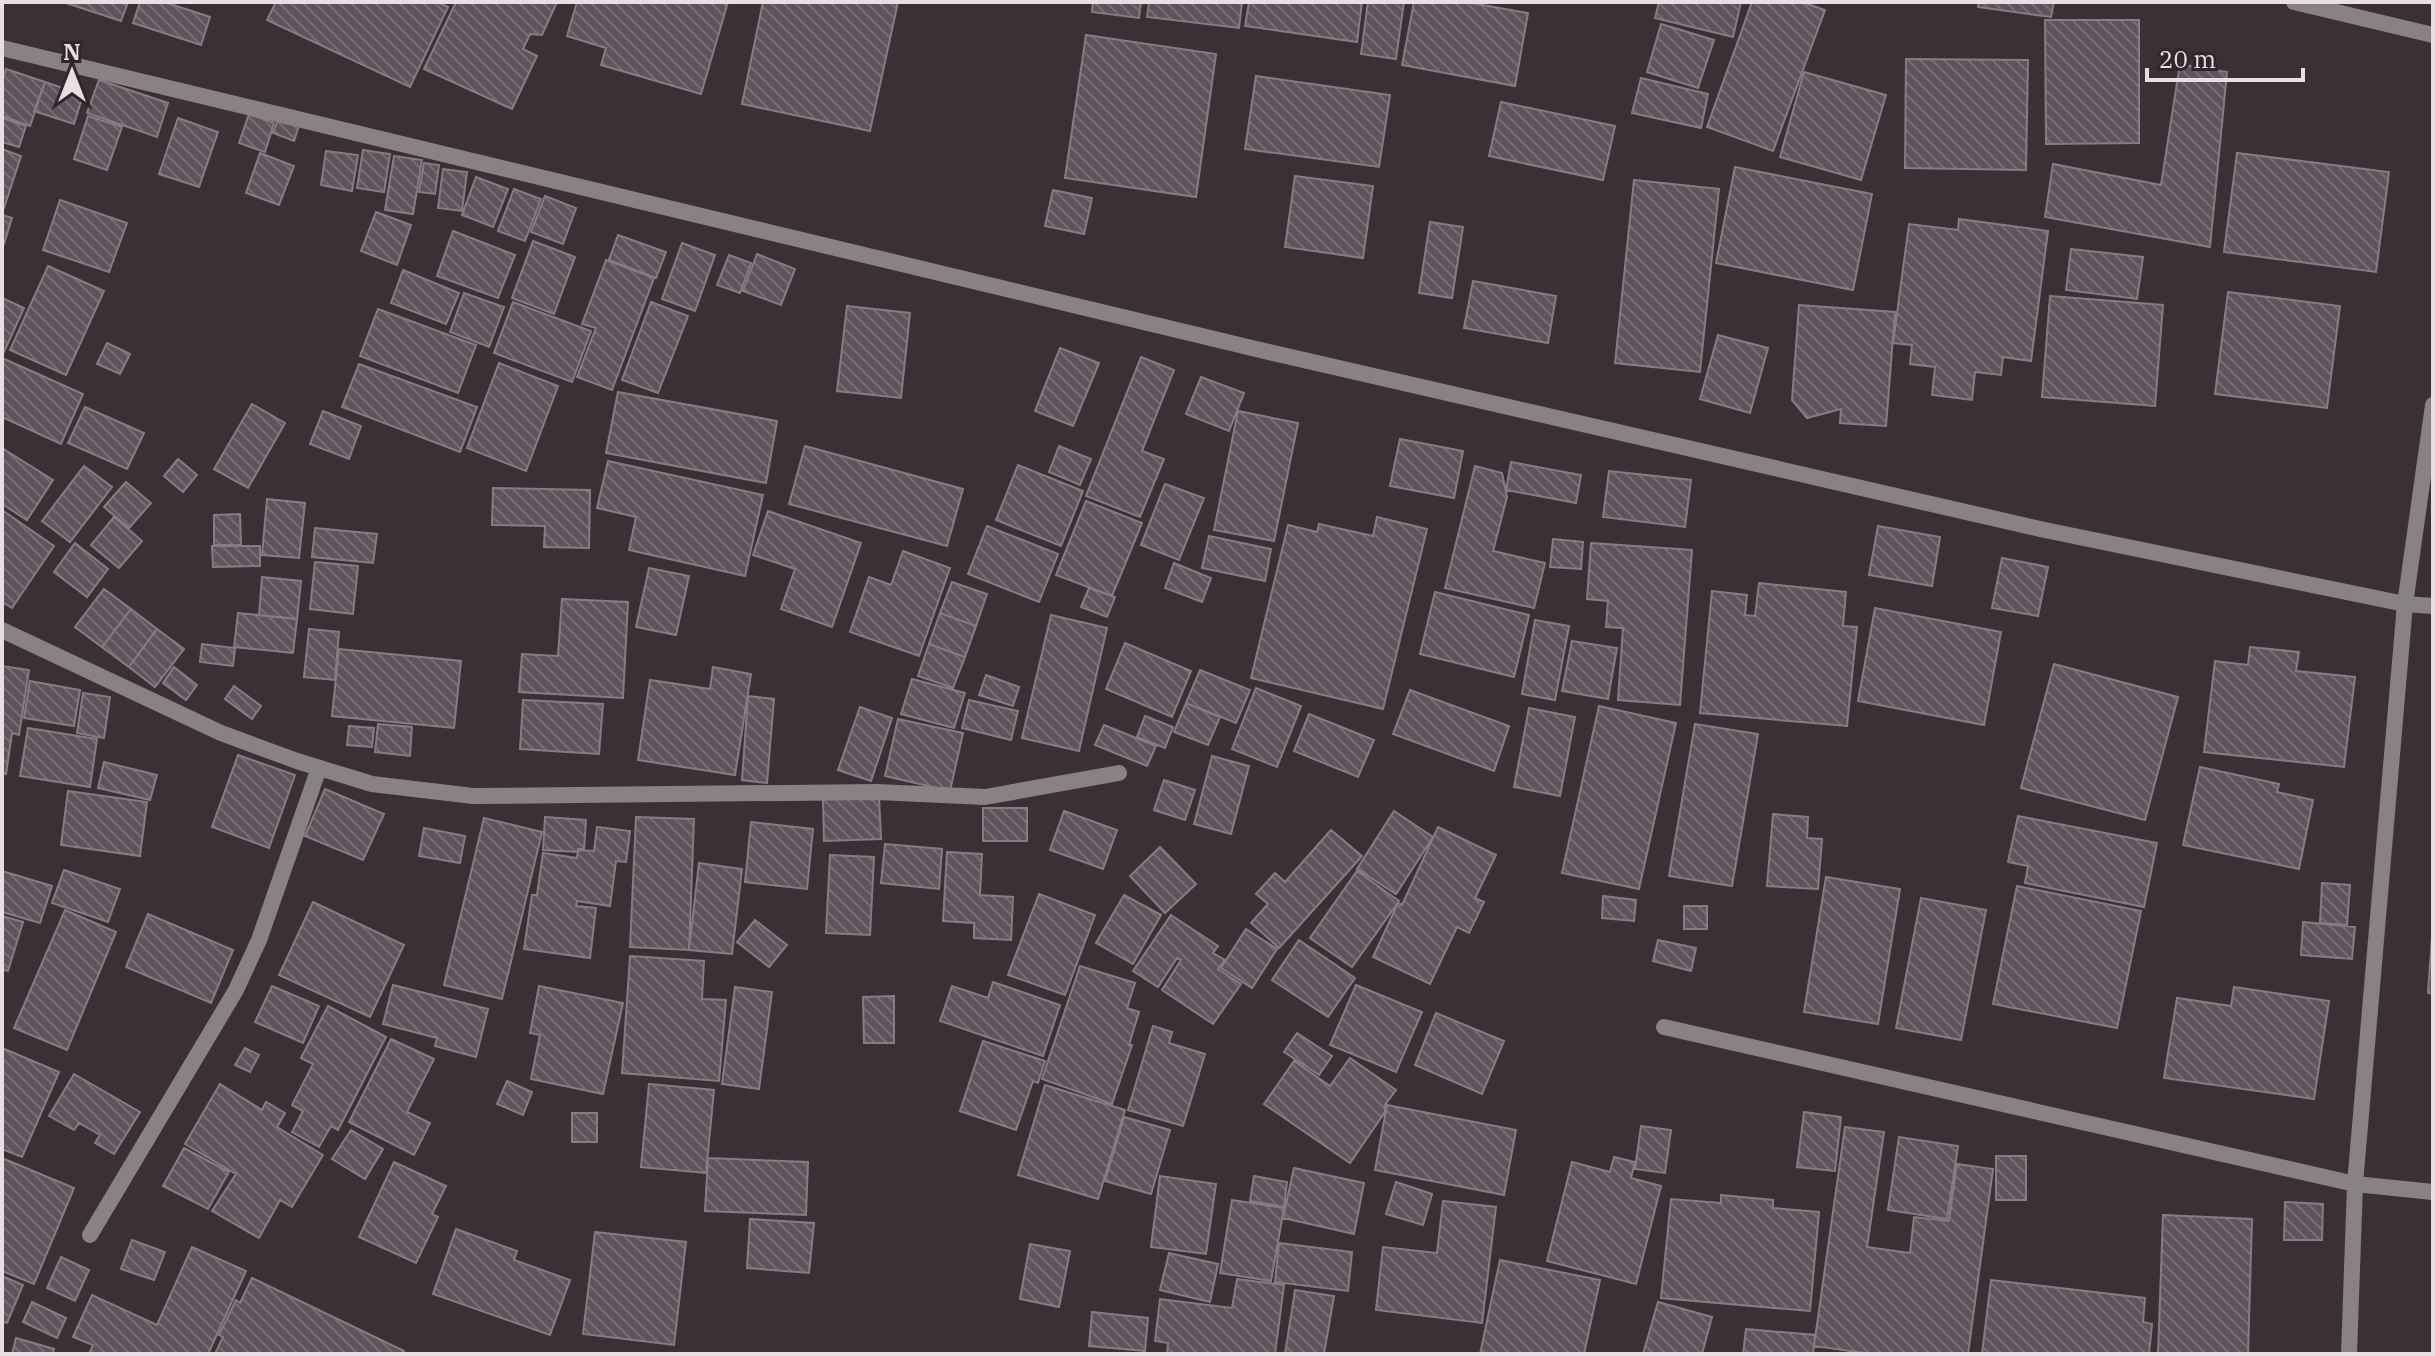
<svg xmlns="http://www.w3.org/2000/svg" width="2435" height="1356" viewBox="0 0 2435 1356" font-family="'IBM Plex Serif',serif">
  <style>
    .building { fill: url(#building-back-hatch); stroke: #8a7b83; stroke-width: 2 }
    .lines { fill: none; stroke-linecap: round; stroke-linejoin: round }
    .lane { stroke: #888285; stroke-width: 16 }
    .street { stroke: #888285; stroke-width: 16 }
  </style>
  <defs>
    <pattern id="building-back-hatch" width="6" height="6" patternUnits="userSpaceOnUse" patternTransform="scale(2)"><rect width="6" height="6" fill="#61535b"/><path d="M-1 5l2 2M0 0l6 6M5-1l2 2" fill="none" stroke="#786b72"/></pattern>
  </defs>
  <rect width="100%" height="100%" fill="#3c3037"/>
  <path class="building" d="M63,2H128L121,21Z
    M140,2H164L210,17L201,45L133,23Z
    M276,2H438L448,7L410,87L267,20Z
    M456,2H557L542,35L530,34L523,49L537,56L512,109L424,69Z
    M577,2H728L701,94L601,65L606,48L567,36Z
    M763,2H898L870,131L742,104Z
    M1093,2H1141L1139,18L1092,12Z
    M1144,2H1242L1239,28L1147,17L1149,3Z
    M1249,2H1362L1357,42L1245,26Z
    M1368,2H1404L1396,59L1361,54Z
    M1414,2H1466L1528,13L1515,86L1402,65Z
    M1659,2H1741L1733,37L1655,18Z
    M1752,2H1802L1825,10L1773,151L1707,127Z
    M1979,2H2054L2051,17L1978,7Z
    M2045,20H2139V143L2046,144Z
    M1661,24L1714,40L1698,88L1647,72Z
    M1086,35L1216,54L1196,197L1065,178Z
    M1906,59L2028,60L2026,170L1905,168Z
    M2180,64L2227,72L2210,247L2045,217L2053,164L2161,185Z
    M6,69L45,82L30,126L2,116V80Z
    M1804,72L1886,95L1861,180L1780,157Z
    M1256,76L1390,95L1379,167L1245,149Z
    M1641,78L1708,94L1701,128L1632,113Z
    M99,80L168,103L157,137L87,113Z
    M45,82L83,95L74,124L34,111Z
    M1501,102L1615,126L1603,180L1489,156Z
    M249,114L274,123L265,152L239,143Z
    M88,116L122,127L107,170L74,159Z
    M2,118L26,126L19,147L2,142Z
    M178,118L218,132L199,187L159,174Z
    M278,120L299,126L294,141L273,133Z
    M2,149L21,156L4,208L2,207Z
    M363,150L390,154L384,192L357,188Z
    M326,151L358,155L352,191L321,185Z
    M260,153L294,166L279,205L246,193Z
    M2237,153L2389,172L2376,272L2224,252Z
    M394,156L422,160L413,214L385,210Z
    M424,163L439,165L435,194L419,192Z
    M1735,167L1872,194L1853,290L1716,263Z
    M443,169L467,172L462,211L438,208Z
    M1295,176L1373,186L1363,258L1285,247Z
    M476,177L508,189L493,227L462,215Z
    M1634,180L1719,189L1700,372L1615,363Z
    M514,189L541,199L525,241L498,231Z
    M1053,190L1092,198L1084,234L1045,226Z
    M545,196L576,208L563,244L531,232Z
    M60,200L127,223L109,272L43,250Z
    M376,212L411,225L397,265L361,251Z
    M2,215L12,218L4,244H2Z
    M1959,219L2048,231L2031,361L2003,357L2001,375L1975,372L1972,400L1932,395L1935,367L1910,364L1912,345L1893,343L1909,224L1958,230Z
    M1430,222L1463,227L1452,298L1419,293Z
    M453,231L515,255L498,298L437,276Z
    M618,235L666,252L656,278L609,260Z
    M533,241L575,257L554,314L512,298Z
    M682,243L715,255L695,311L662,299Z
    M2071,249L2143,257L2137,299L2066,290Z
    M757,254L795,269L781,305L743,291Z
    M729,255L751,263L740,293L717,285Z
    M606,260L654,278L612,390L577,377L596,328L582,324Z
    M48,266L104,291L66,375L10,350Z
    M403,270L459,293L446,324L391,303Z
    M1473,281L1556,296L1548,343L1464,328Z
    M2228,292L2340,306L2327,408L2215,394Z
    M464,293L504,307L489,347L450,332Z
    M2050,296L2163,305L2155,406L2042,397Z
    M2,298L24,308L4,352L2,351Z
    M513,302L591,331L572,382L494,353Z
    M651,302L688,316L658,393L622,380Z
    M1799,305L1895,312L1886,426L1840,423L1841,409L1807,418L1792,400Z
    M847,306L910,313L901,398L837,391Z
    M378,309L476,345L458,393L360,356Z
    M1718,335L1768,348L1750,413L1700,399Z
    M107,343L130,354L120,374L97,364Z
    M1060,348L1099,363L1073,426L1035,411Z
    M1141,357L1174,370L1142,451L1164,459L1140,517L1086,496Z
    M2,358L83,394L61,444L2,417Z
    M499,363L558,386L526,471L467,448Z
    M359,364L477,407L460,452L342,407Z
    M1201,377L1244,393L1229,431L1186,414Z
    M618,392L777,421L766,483L606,453Z
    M252,404L285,423L248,488L214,469Z
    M85,407L144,433L127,469L68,443Z
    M323,411L361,426L349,459L310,444Z
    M1238,411L1298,423L1274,541L1214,530Z
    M1400,439L1463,451L1454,498L1390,486Z
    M805,446L963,489L947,546L789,504Z
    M1059,446L1091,459L1080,485L1049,472Z
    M2,448L53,480L27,520L2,504Z
    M178,459L197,475L183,492L164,476Z
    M608,461L763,495L745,576L629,550L636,517L597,508Z
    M1511,462L1581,475L1576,503L1506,490Z
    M1018,465L1083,491L1061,546L996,520Z
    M84,466L112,487L70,542L42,521Z
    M1475,466L1502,473L1507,497L1493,551L1545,563L1534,608L1445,588Z
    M1609,471L1691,480L1685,527L1603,517Z
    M126,482L151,503L129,528L104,507Z
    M1165,484L1204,498L1179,560L1141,545Z
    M493,488L590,490L589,548L544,547L545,526L492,525Z
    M267,499L305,503L299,558L262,555Z
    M1086,501L1142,523L1112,596L1056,575Z
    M2,510L54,546L12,608L2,602Z
    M768,511L861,543L832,627L781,609L795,569L753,555Z
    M240,514L241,545H214V515Z
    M114,517L142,541L119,568L91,545Z
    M1377,517L1427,529L1383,709L1251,678L1288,525L1317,532L1319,524L1373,536Z
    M987,526L1058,554L1039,602L968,574Z
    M1878,526L1940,537L1932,586L1869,575Z
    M315,528L377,534L373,563L312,557Z
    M1209,536L1271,549L1265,581L1202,568Z
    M1553,539L1583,542L1581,569L1550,567Z
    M75,543L108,569L87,597L54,572Z
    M1591,543L1692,550L1680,705L1618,700L1623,628L1606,627L1608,601L1587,599Z
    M212,546H260V566L213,567Z
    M903,551L950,568L919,656L850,632L869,577L891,585Z
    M2002,558L2048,567L2038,616L1992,608Z
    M315,562L358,566L353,614L310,609Z
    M1174,563L1211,578L1202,602L1165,588Z
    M649,568L689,576L676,635L636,627Z
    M262,577L301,581L297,619L259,615Z
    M952,582L987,594L976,626L940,613Z
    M1759,583L1846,592L1843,626L1857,627L1847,726L1700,713L1712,591L1747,595L1745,615L1755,616Z
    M1089,588L1115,597L1107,617L1081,607Z
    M104,589L131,609L102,647L75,627Z
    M1435,592L1529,615L1514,677L1420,654Z
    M562,599L628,602L623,698L519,692L522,654L558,656Z
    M1875,608L2001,632L1984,725L1858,701Z
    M131,609L157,629L129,667L102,647Z
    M238,613L297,619L293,653L234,647Z
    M940,613L976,626L965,657L929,644Z
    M1051,615L1107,628L1079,751L1022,738Z
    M1535,620L1569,626L1555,700L1522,694Z
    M157,629L184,649L155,687L129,667Z
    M309,629L339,632L335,680L304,677Z
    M1572,641L1617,648L1608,699L1562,691Z
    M1125,643L1191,671L1172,717L1106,689Z
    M202,644L235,648L233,666L200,662Z
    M929,644L965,657L953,688L918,676Z
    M2250,647L2299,652L2296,671L2355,677L2344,767L2204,752L2215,661L2248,665Z
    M339,649L461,661L454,728L332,716Z
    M2054,664L2178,697L2145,820L2021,788Z
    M2,666L29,670L19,735L12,733L6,774L2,773Z
    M174,667L197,685L186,700L163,683Z
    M713,667L751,674L735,775L638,760L650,680L710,689Z
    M1200,670L1250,690L1236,723L1186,703Z
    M986,675L1019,687L1013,706L979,695Z
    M912,679L965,693L954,728L901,714Z
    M30,681L80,690L74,726L24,718Z
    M234,686L261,706L252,719L225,699Z
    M1256,688L1301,706L1277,767L1232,749Z
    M1410,690L1509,726L1494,771L1393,734Z
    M83,693L110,697L104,738L77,733Z
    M748,696L774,699L767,783L742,780Z
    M523,700L603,704L599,754L520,749Z
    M969,700L1018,711L1011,740L962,728Z
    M1186,703L1220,717L1208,745L1174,732Z
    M1599,706L1676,723L1639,889L1562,873Z
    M860,707L892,718L871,781L838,770Z
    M1529,708L1575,717L1560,796L1514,787Z
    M1309,714L1374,740L1358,777L1294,751Z
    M1145,716L1173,727L1165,748L1137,737Z
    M898,719L963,733L950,791L885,776Z
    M378,724L412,727L410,756L375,752Z
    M1695,724L1758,734L1732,886L1669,876Z
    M1104,725L1156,746L1147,766L1095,745Z
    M349,726L374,728L372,747L347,745Z
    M28,728L97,739L90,787L20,776Z
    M238,755L295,775L269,848L212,827Z
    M1212,756L1249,766L1231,834L1194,824Z
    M104,762L157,775L150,800L98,788Z
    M2200,767L2279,784L2277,792L2313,800L2299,869L2183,845Z
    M1164,780L1195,790L1185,820L1154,810Z
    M325,789L384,814L363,860L305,836Z
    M68,791L147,802L140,856L61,845Z
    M823,797H879L881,839L824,841Z
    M983,808H1027V841H983Z
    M1064,811L1117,830L1103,869L1050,850Z
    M1394,811L1433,837L1396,894L1357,869Z
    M1773,814L1808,817L1807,838L1822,839L1818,889L1767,886Z
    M2018,816L2157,843L2144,907L2025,883L2028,866L2008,862Z
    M545,817L586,820L584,849H578V852L543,850Z
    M636,817L694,819L689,950L630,947Z
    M484,818L542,832L502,999L444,985Z
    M751,822L813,829L807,889L745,882Z
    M597,827L630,831L626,862L616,861L610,906L577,901L576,906L596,908L590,958L524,949L532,895H537L543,853L577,858L578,850L594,851Z
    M1438,827L1496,855L1475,898L1484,902L1469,933L1457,927L1430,984L1373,957L1398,903L1402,905Z
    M424,828L465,836L460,863L419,856Z
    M1331,830L1362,856L1279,948L1251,923L1268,904L1256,894L1275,873L1285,882Z
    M885,844L942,849L939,889L881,883Z
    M1160,847L1196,884L1165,913L1130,876Z
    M947,852L982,854L980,895L1013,897L1011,940L974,938V923L943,921Z
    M830,855L874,857L870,935L826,933Z
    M699,863L742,869L732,954L689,950Z
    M64,870L120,889L108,922L52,903Z
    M2,871L52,886L40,923L2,912Z
    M1357,871L1399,901L1352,967L1310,938Z
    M1826,877L1900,889L1878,1024L1804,1012Z
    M2322,883L2350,885L2347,925L2320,923Z
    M2017,886L2141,911L2117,1028L1993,1004Z
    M1039,894L1095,915L1065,995L1008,975Z
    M1124,895L1161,915L1133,964L1096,943Z
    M1603,896L1636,900L1634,921L1602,918Z
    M1921,898L1986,910L1961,1040L1896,1028Z
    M313,902L404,945L370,1017L279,975Z
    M1684,906H1707V929H1684Z
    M65,910L116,932L67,1050L14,1028Z
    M148,914L233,950L211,1003L126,967Z
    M1171,915L1218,946L1213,953L1225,960L1218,969L1241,984L1213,1024L1162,990L1181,960L1177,958L1158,987L1133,971Z
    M2,916L23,922L8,971L2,969Z
    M755,920L787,945L769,967L737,942Z
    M2303,922L2355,927L2352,959L2301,955Z
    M2433,923V994L2428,993Z
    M1246,929L1277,949L1252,988L1221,968Z
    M1299,940L1355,978L1328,1017L1272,980Z
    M1658,940L1696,948L1691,971L1653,961Z
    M630,956L704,961L702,999L726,1000L719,1081L622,1073Z
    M1080,966L1135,983L1127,1008L1139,1012L1129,1045H1132L1112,1104L1042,1079Z
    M993,982L1060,1005L1043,1056L940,1021L952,986L988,998Z
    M393,985L488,1009L476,1057L435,1046L437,1038L383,1024Z
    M1356,985L1422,1012L1396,1072L1330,1045Z
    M272,986L319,1006L303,1043L255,1022Z
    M539,986L623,1003L603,1094L531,1079L540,1035L530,1033Z
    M735,987L772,992L759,1089L722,1084Z
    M2234,987L2329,1001L2314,1099L2164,1078L2177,998L2231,1006Z
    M894,996V1043H864L863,997Z
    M328,1006L386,1037L338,1130L331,1126L319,1147L292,1132L303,1111L292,1105L313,1064L301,1058Z
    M1436,1013L1504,1041L1482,1094L1415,1065Z
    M1153,1026L1172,1032L1169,1043L1205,1054L1183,1126L1128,1110Z
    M1297,1033L1332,1056L1319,1075L1284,1052Z
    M391,1039L434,1059L407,1112L430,1123L414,1155L349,1122Z
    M983,1041L1045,1061L1038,1083L1033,1081L1016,1130L960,1111Z
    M2,1048L59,1072L22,1157L2,1149Z
    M245,1048L259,1055L250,1072L235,1065Z
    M1350,1058L1396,1090L1385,1105V1112L1350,1163L1264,1104L1294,1061L1330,1086Z
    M74,1074L140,1112L114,1154L95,1143L100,1135L79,1123L74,1130L49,1116Z
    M507,1081L532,1092L523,1115L497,1104Z
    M220,1084L262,1110L266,1102L285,1113L277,1127L323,1155L292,1207L280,1200L259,1238L212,1211L236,1174L185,1144Z
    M649,1084L714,1090L706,1173L641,1167Z
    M1045,1085L1125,1110L1098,1199L1018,1175Z
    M1387,1105L1516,1130L1504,1195L1375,1170Z
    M1804,1112L1841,1117L1835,1171L1797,1167Z
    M572,1113H597V1142H572Z
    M1124,1117L1170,1130L1151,1194L1105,1181Z
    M1641,1126L1671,1130L1665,1173L1635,1169Z
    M1845,1127L1884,1132L1867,1247L1910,1253L1914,1217L1949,1221L1957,1164L1993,1169L1968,1354H1871L1814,1346Z
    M351,1130L383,1149L365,1179L332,1159Z
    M1899,1137L1958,1146L1947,1219L1888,1210Z
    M184,1148L229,1172L208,1209L163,1186Z
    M1996,1156H2026V1200H1996Z
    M1614,1157L1635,1162L1631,1178L1661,1186L1636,1284L1547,1261L1572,1162L1610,1172Z
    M2,1158L74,1188L34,1284L2,1271Z
    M708,1158L808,1162L806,1215L705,1211Z
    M394,1162L446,1186L432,1214L438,1217L416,1263L359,1237Z
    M1294,1168L1364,1183L1354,1234L1283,1218Z
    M1160,1176L1216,1184L1206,1254L1151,1247Z
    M1254,1176L1287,1182L1284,1207L1250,1201Z
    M1396,1182L1432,1194L1423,1225L1386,1214Z
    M1721,1195L1773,1200V1208L1819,1212L1810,1311L1661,1298L1671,1199L1721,1203Z
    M1232,1200L1284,1208L1271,1281L1220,1273Z
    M1443,1201L1496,1207L1482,1323L1376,1310L1383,1247L1437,1253Z
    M2285,1202L2323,1204L2322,1240H2284Z
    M2163,1215L2252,1219L2248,1354H2158Z
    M750,1219L814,1223L809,1273L747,1268Z
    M456,1229L517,1251L514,1260L570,1280L550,1335L433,1294Z
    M595,1232L686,1242L674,1345L583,1334Z
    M132,1240L165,1252L154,1280L121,1269Z
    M1279,1243L1352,1252L1348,1291L1275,1282Z
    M1030,1244L1070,1251L1059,1307L1020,1299Z
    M192,1247L246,1271L208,1354H89L93,1345L73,1337L92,1295L157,1325Z
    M1169,1253L1218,1264L1210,1302L1160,1290Z
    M61,1257L89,1270L75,1301L47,1288Z
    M1500,1260L1600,1280L1584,1354H1480Z
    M2,1276L23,1285L7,1323L2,1321Z
    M252,1278L404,1351L402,1354H215L223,1337L219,1335L236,1300L240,1303Z
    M1237,1279L1284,1285L1275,1354H1167L1168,1343L1155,1341L1160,1299L1232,1308Z
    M1991,1280L2145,1298L2143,1322L2152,1324L2149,1354H1982Z
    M1295,1290L1334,1296L1324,1354H1285Z
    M32,1302L66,1318L57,1338L23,1322Z
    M1658,1302L1712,1317L1702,1354H1643Z
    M1092,1312L1148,1318L1145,1351L1089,1346Z
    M1746,1329L1815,1335L1813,1354H1743Z
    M16,1338L54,1349L52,1354H12Z"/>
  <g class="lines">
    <path class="lane" d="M90,1235L236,990L259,940L319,768"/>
    <path class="street" d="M2294,2L2433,35
      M2,48L1256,349L2040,529L2405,604L2433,405
      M2,630L221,733L297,761L372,784L473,796L877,792L985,797L1119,773
      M1664,1027L2355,1184L2433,1192
      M2349,1354L2355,1184L2405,604L2433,606"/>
  </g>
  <rect width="2435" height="1356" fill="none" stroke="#e7dfe3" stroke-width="8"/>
  <g transform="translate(72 72)" stroke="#32262d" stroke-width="6" paint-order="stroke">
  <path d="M0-6L14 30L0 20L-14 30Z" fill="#e7dfe3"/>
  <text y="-12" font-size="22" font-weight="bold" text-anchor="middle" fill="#e7dfe3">N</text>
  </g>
  <path d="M2147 68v12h156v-12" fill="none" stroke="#e7dfe3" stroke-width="4"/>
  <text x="2159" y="68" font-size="24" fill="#e7dfe3" stroke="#32262d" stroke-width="6" paint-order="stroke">20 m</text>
</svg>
